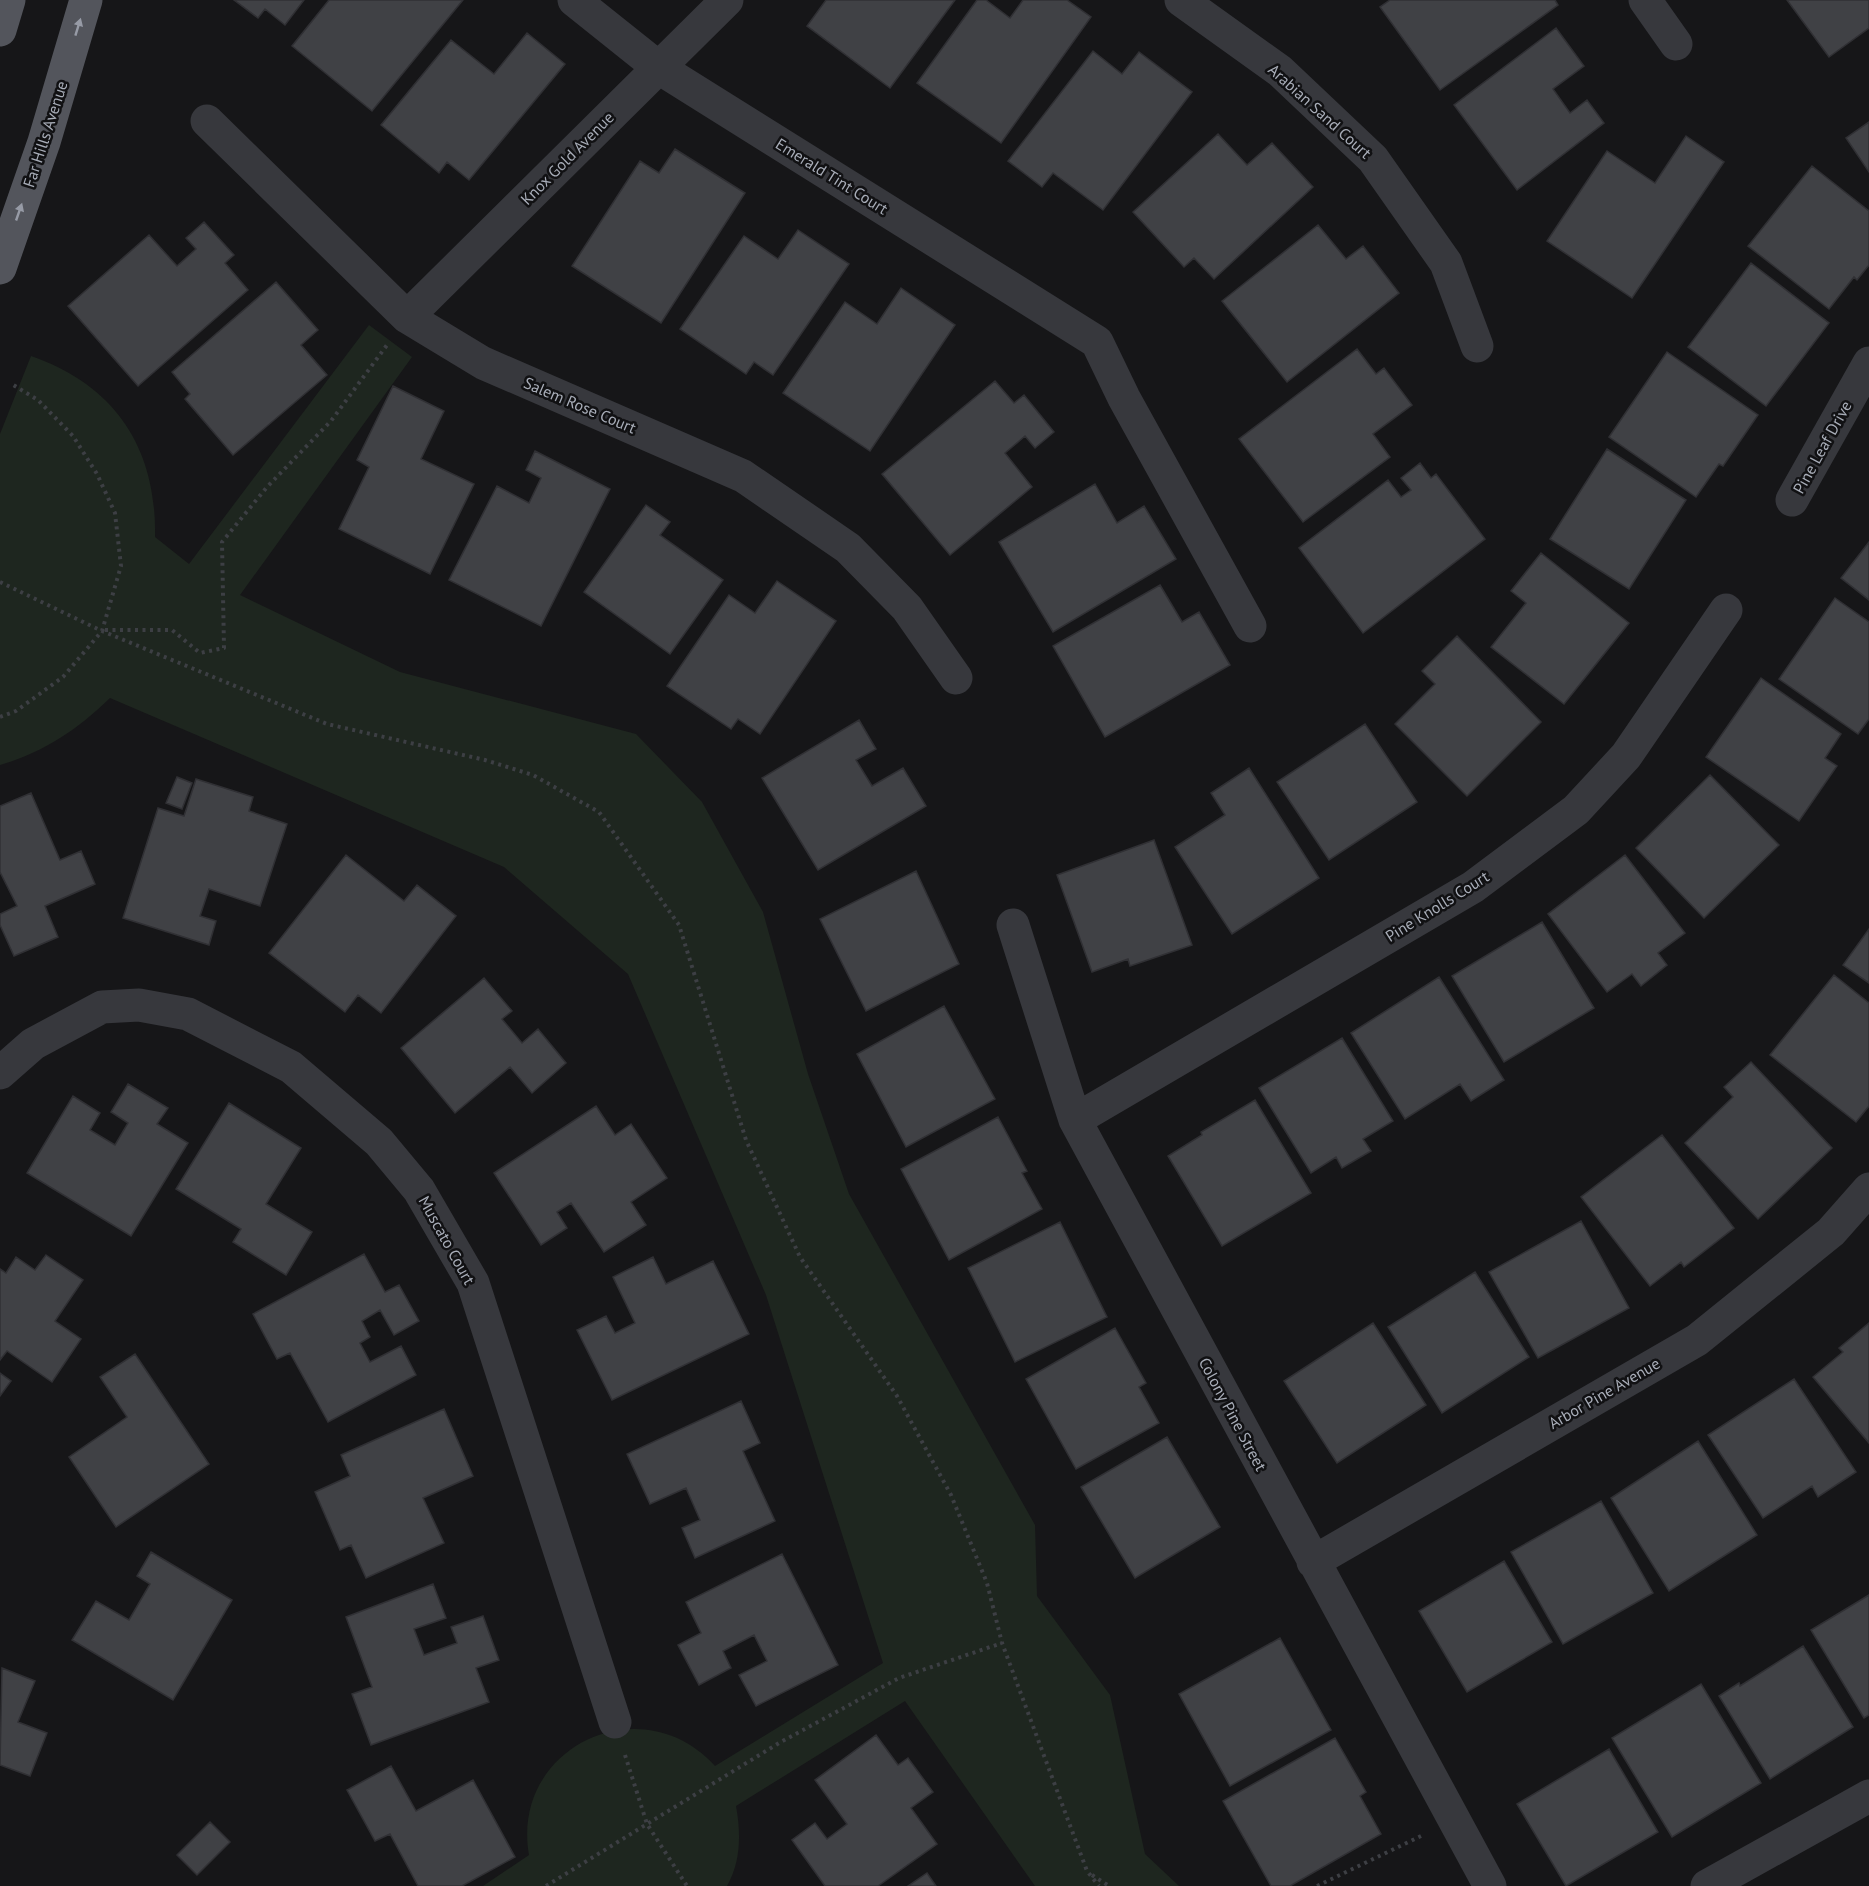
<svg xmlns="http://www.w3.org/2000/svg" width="1869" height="1886" viewBox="0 0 1869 1886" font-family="'PT Sans',sans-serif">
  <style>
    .green { fill: #1e261f }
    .building { fill: #404145; stroke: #303034; stroke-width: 1.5 }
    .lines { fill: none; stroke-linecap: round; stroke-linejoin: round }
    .path { stroke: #3d3f44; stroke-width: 4; stroke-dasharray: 3 4.5; stroke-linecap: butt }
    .minor { stroke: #37383d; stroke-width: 33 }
    .major { stroke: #53555c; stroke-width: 33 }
    .oneway { fill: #979ba6 }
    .labels { text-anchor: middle; stroke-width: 5; stroke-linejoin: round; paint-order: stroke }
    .street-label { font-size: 16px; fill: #a8adb8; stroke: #111113 }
  </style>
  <rect width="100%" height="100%" fill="#161618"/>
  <path class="green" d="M369,325L412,357L240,595L400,672L636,734L702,802L763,912L808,1074L849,1194L1035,1525L1037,1596L1110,1695L1145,1854L1179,1886H1035L905,1701L736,1806C741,1833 741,1862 727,1886H483L529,1855C510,1747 642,1685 715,1766L883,1663L766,1295L628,974L504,867L110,698C77,730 44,752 0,765V434L31,356C115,385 157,448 155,537L189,564Z"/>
  <path class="building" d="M234,0H304L285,25L265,9L258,18Z
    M329,0H463L372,111L292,46Z
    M826,0H955L890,88L807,26Z
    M977,0H986L1010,18L1023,0H1067L1091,17L1001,143L917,83Z
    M1390,0H1555L1558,5L1440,90L1380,7Z
    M1787,0H1869V28L1829,57Z
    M1556,28L1584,66L1553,89L1570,113L1587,100L1604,123L1517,190L1454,105Z
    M527,33L565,64L469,180L447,162L439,173L381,125L451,40L494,74Z
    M1093,51L1122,74L1139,52L1192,92L1103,210L1053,173L1042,187L1008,161Z
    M1869,122V172L1846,138Z
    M1218,134L1247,165L1272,143L1313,187L1214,279L1194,258L1184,267L1133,212Z
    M1686,136L1724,162L1632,298L1547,241L1607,151L1655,183Z
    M675,149L745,193L661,323L572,266L640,161L659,173Z
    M1812,166L1869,211V265L1857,280L1854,277L1829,309L1748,246Z
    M204,222L234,255L225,263L248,290L138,386L68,306L149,235L177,266L196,249L186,238Z
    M1318,225L1346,259L1363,246L1399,293L1287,382L1222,301Z
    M798,230L849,264L773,375L754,362L746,374L680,329L744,236L778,259Z
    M1751,263L1829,323L1766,406L1688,347Z
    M276,282L318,330L301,345L327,375L233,455L185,399L190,394L172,372Z
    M901,288L955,325L870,451L783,393L845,302L877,324Z
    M1357,349L1376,374L1384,368L1412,405L1373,434L1390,457L1303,522L1239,439Z
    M1667,352L1758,415L1723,466L1719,464L1696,497L1609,437Z
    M995,381L1014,403L1024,395L1054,432L1035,448L1025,436L1005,453L1032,487L950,555L882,474Z
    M393,386L444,411L421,459L474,484L430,574L339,529L369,467L357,460Z
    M1607,449L1686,500L1629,589L1550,539Z
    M535,451L610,489L541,626L449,580L497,486L529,503L541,478L526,470Z
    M1420,463L1431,478L1436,474L1485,539L1363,633L1299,548L1388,480L1401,497L1411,490L1401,478Z
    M1095,484L1117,523L1144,506L1176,559L1053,632L999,542Z
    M646,505L670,522L660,535L723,580L670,654L584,592Z
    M1869,542V600L1841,578Z
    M1541,553L1629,623L1564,704L1491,647L1526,603L1511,591Z
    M777,581L836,621L760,734L738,719L731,729L667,686L729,595L755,613Z
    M1160,585L1182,622L1199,612L1230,665L1105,737L1053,646Z
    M1835,598L1869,622V719L1858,734L1779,679Z
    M1457,636L1541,722L1467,796L1395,724L1435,684L1422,671Z
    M1761,678L1841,734L1825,758L1837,766L1799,821L1706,757Z
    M859,720L876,749L856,760L872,786L903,768L926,806L818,870L762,778Z
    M1365,724L1417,802L1329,860L1277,782Z
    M1249,768L1319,878L1232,934L1175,847L1225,815L1211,793Z
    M1710,775L1779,845L1704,918L1636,848Z
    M177,777L192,783L182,809L166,803Z
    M196,779L253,797L249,811L287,824L260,906L209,889L200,916L216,921L209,945L123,918L158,808L184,816Z
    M31,793L60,860L81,851L95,884L45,906L58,937L14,956L0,925V914L17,906L0,872V806Z
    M1154,840L1192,945L1130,966L1128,959L1092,972L1057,875Z
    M346,855L404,901L417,885L456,916L381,1013L358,995L345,1012L269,953Z
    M1625,855L1685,933L1658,953L1667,965L1641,986L1632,974L1607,992L1548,914Z
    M916,871L959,964L866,1011L820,919Z
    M1542,922L1594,1008L1504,1062L1452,976Z
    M1869,929V983L1843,965Z
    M1834,975L1869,1003V1106L1856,1122L1770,1055Z
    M1439,977L1504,1080L1471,1101L1460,1084L1405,1119L1351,1033Z
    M484,978L512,1011L502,1019L522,1043L538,1029L566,1063L532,1093L510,1067L455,1113L401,1048Z
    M944,1006L995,1099L906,1147L857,1054Z
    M1342,1038L1393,1121L1363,1139L1371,1151L1342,1168L1336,1157L1311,1173L1259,1088Z
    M1751,1062L1832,1148L1758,1219L1685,1143L1733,1097L1724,1087Z
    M128,1084L168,1108L157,1124L188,1143L131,1236L27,1173L73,1096L100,1113L90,1130L115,1145L128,1123L111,1112Z
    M1255,1100L1311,1193L1222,1246L1168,1156L1202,1135L1201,1132Z
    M229,1103L301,1148L266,1204L312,1232L286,1275L233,1242L241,1229L176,1189Z
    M596,1106L615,1135L631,1124L667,1178L631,1202L646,1225L604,1252L571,1203L557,1212L567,1228L541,1245L494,1173Z
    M998,1117L1027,1171L1022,1173L1042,1209L949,1260L901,1169Z
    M1662,1135L1734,1228L1684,1267L1681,1262L1650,1286L1581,1197Z
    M1581,1221L1629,1308L1538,1358L1489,1272Z
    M1060,1222L1107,1317L1015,1362L968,1268Z
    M364,1254L385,1292L399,1285L419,1321L394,1335L380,1310L362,1321L370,1337L360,1343L370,1362L401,1346L416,1375L328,1422L290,1353L277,1359L253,1314Z
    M46,1255L83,1280L55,1321L81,1339L52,1382L7,1351L0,1360V1269L6,1273L16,1257L35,1270Z
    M653,1257L666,1284L713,1261L749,1334L612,1400L577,1330L606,1316L615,1333L635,1323L613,1277Z
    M1475,1272L1529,1357L1442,1413L1388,1327Z
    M1373,1323L1426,1405L1337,1463L1284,1381Z
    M1869,1323V1443L1813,1377L1843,1352L1839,1348Z
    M1115,1328L1146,1383L1139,1387L1159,1423L1076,1469L1026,1379Z
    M135,1354L209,1464L116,1527L69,1457L127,1417L100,1377Z
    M0,1373L11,1381L0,1396Z
    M1794,1379L1856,1472L1818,1497L1812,1486L1763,1518L1708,1435Z
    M741,1401L760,1443L743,1451L775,1521L695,1558L682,1528L700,1520L686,1488L650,1504L627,1454Z
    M444,1409L473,1476L423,1498L444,1543L366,1578L351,1545L340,1550L315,1492L350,1476L341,1455Z
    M1167,1437L1220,1527L1135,1578L1081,1487Z
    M1698,1441L1757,1535L1669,1591L1611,1498Z
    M1601,1501L1653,1593L1563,1644L1511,1552Z
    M151,1552L232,1600L173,1700L72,1640L96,1601L129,1620L150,1584L137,1576Z
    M782,1554L838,1665L756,1706L739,1675L767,1661L754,1635L723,1651L731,1668L699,1685L678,1645L701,1633L686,1602Z
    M1504,1561L1552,1642L1467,1692L1419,1611Z
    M433,1584L446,1618L414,1629L424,1655L457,1643L451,1627L483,1616L499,1660L476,1668L489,1702L371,1745L352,1694L372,1687L346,1617Z
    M1869,1595V1715L1864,1718L1811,1630Z
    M1280,1638L1331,1730L1230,1786L1179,1694Z
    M1803,1646L1853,1727L1770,1779L1719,1696L1739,1683L1740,1686Z
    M2,1668L35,1681L18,1722L47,1733L30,1776L0,1765Z
    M1701,1684L1761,1783L1672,1837L1612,1738Z
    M876,1735L898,1765L908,1758L933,1792L911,1808L937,1844L878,1886H825L792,1840L815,1823L827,1839L847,1824L815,1780Z
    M1335,1738L1366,1792L1360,1796L1381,1834L1290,1886H1271L1223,1801Z
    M1609,1749L1658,1832L1566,1886L1517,1804Z
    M391,1766L416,1811L473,1780L515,1857L462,1886H418L390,1834L375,1841L347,1790Z
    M210,1822L230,1842L197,1875L177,1855Z
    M927,1873L936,1886H908Z"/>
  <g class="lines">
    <path class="path" d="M0,582L102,631L327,724L485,760L533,775L599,812L679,925L746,1140L800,1257L897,1396L951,1495L987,1583L1002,1643L1087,1871L1099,1886
      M105,630H172L200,653L224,648L222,542L267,487L331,421L387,345
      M0,717L16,711L63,677L102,631L121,566L115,513L97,474L73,436L38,400L10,383
      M625,1755L647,1824L687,1886
      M1092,1875L1109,1886
      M546,1886L779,1743L899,1678L1002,1643
      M1317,1886L1421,1836"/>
    <path class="minor" d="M574,0L659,68L1097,342L1124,398L1250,626
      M1181,0L1280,71L1373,159L1446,263L1477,346
      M1645,0L1676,44
      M207,121L407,317L483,363L743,476L848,548L907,608L956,678
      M407,317L727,0
      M1792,500L1869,363
      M1013,925L1075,1120L1490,1886
      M0,1073L33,1044L102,1007L139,1005L188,1014L291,1067L379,1142L419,1190L473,1283L615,1722
      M1075,1120L1473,887L1576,810L1626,756L1726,610
      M1313,1562L1697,1340L1831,1232L1869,1189
      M1707,1886L1869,1796"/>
    <path class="major" d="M0,30L9,0
      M0,268L44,142L86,0"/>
  </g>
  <defs><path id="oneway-solid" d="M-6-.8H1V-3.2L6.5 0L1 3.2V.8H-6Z" transform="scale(1.5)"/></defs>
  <g class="oneway">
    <use href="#oneway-solid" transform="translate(78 27) rotate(-73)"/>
    <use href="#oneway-solid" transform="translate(19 212) rotate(-71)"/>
  </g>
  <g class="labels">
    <g class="street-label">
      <text transform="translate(1320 111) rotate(42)" y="6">Arabian Sand Court</text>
      <text transform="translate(45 134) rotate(-72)" y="6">Far Hills Avenue</text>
      <text transform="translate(567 158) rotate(-45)" y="6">Knox Gold Avenue</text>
      <text transform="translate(832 176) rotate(32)" y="6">Emerald Tint Court</text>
      <text transform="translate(580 405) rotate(23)" y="6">Salem Rose Court</text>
      <text transform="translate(1822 447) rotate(-61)" y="6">Pine Leaf Drive</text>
      <text transform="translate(1437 906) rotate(-32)" y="6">Pine Knolls Court</text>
      <text transform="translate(447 1240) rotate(61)" y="6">Muscato Court</text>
      <text transform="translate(1604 1393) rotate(-30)" y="6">Arbor Pine Avenue</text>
      <text transform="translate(1233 1414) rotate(62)" y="6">Colony Pine Street</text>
    </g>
  </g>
</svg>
